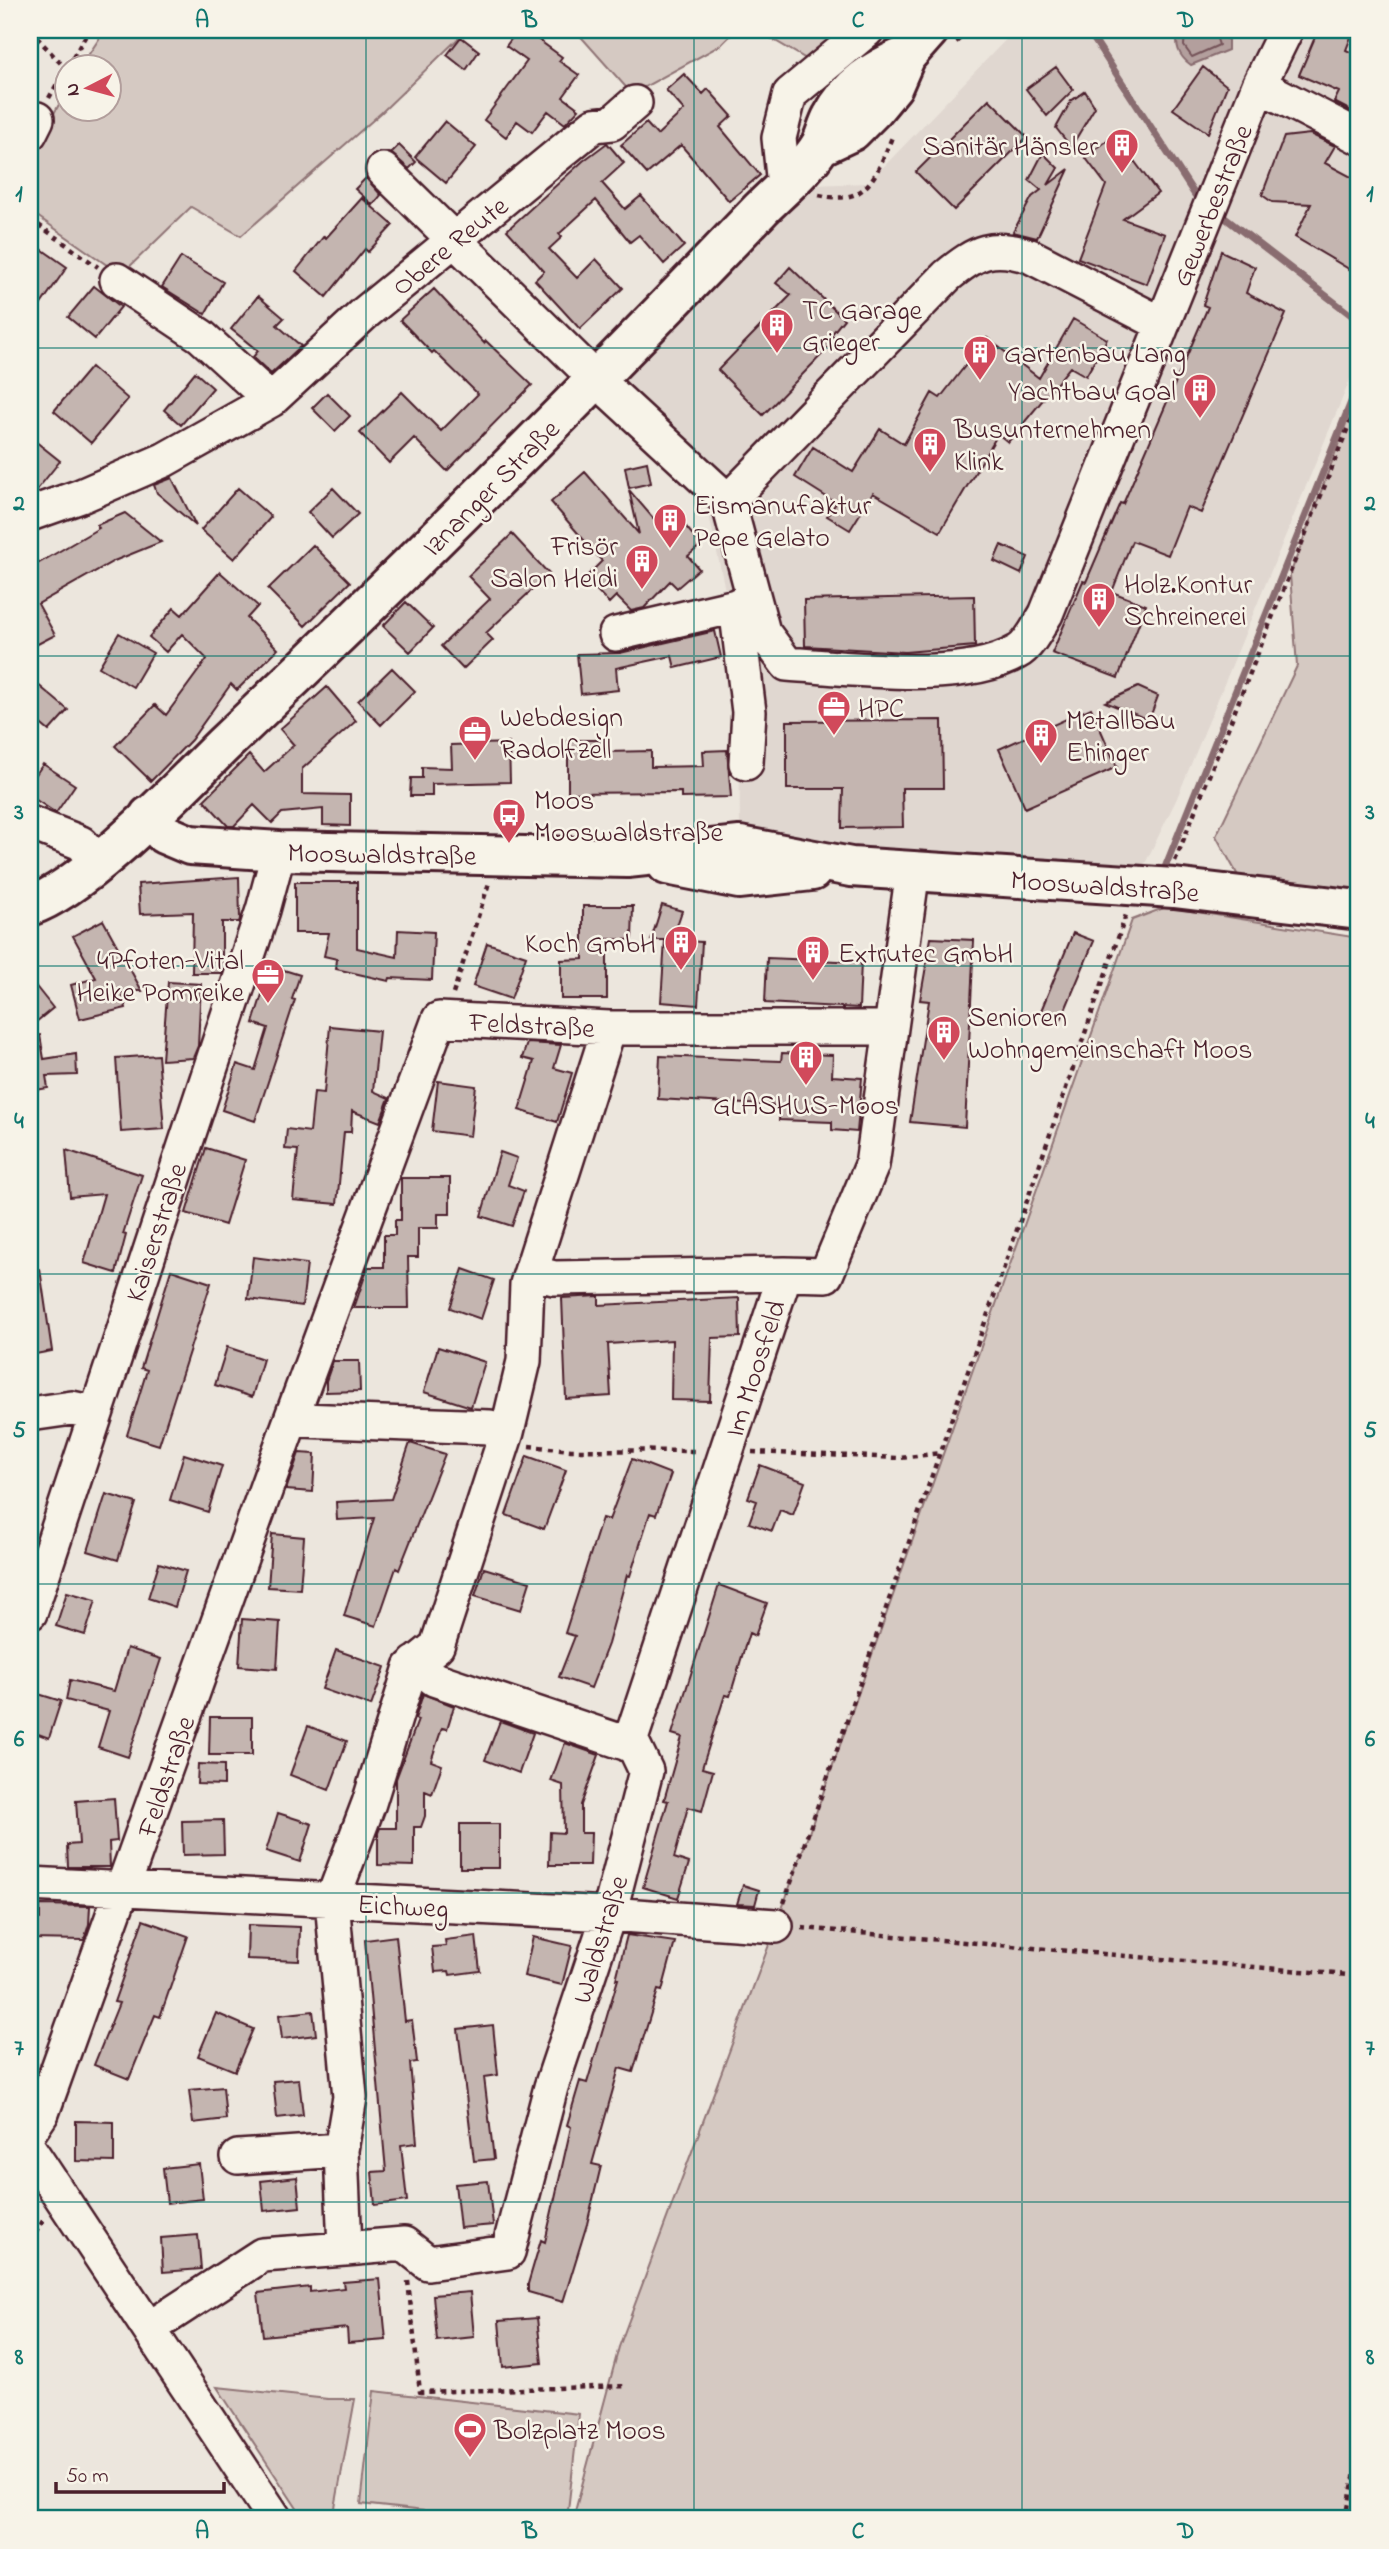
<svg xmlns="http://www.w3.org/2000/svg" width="1389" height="2549" viewBox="0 0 1389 2549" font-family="'Indie Flower',sans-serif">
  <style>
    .built { fill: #e0d7d0 }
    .green { fill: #d5c9c2; stroke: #907476; stroke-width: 2 }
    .water { fill: #b39f9d; stroke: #896c6f; stroke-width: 2 }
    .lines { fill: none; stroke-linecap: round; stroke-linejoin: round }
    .shore { stroke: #745259; stroke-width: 2 }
    .stream { stroke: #896c6f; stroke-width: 7 }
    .building { fill: #c4b5b0; stroke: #4a1f2b; stroke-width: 2 }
    .minor-casing { stroke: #4a1f2b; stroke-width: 38 }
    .major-casing { stroke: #4a1f2b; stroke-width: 44 }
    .path { stroke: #4a1f2b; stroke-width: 4.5; stroke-dasharray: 5 5; stroke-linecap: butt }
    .minor { stroke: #f7f3e8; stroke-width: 33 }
    .major { stroke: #f7f3e8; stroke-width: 38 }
    .grid { fill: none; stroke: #0f766e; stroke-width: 2; stroke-opacity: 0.55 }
    .labels { text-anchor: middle; stroke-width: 5; stroke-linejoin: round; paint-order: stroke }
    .poi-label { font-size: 28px; fill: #4a1f2b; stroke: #f7f3e8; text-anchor: start }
    .street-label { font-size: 28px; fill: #4a1f2b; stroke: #f7f3e8 }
    .neatline { fill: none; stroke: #0f766e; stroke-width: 2.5 }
    .grid-label { font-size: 23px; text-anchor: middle; font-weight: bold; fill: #0f766e }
  </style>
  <rect width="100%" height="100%" fill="#ece6dd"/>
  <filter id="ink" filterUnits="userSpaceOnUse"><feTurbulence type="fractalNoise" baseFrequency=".0143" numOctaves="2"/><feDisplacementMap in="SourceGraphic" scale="14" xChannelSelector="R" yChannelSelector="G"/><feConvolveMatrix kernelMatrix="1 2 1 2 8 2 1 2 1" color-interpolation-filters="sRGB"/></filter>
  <g filter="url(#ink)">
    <path class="built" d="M1015,30H1359V358L1177,798L1141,872L740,846L739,656L707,505L584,394L784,186L868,183Z"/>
    <path class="green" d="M105,30H467L381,113L241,236L191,207L121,275L30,211V156L66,92V108H108V66H81Z
      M575,30H736L721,45L632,94Z
      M757,30H847L808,60Z
      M1359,402V901L1241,881L1216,836L1297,666L1290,575L1353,405Z
      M1166,907L1359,938V2519H573L619,2347L776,1926L1132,920Z
      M217,2387L328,2399H355L333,2519H304Z
      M374,2391L579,2414L567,2519H497L361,2504Z"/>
    <path class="water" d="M1178,30H1219L1228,40V50L1191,65C1178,56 1175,45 1178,30Z"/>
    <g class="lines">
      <path class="shore" d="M1185,30L1184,46L1192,57L1219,45L1214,30"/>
      <path class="stream" d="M1088,30L1195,195
        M1225,218L1359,321
        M1162,875L1359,382"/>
    </g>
    <path class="building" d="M518,30H525L562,57L559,61L579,75L563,97L579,109L565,124L548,111L532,132L517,121L506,137L484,120L527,61L506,46Z
      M1318,30H1334L1351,37L1346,50L1359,56V115L1334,102L1339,92L1299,75Z
      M461,37L479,51L466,70L447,55Z
      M1056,67L1073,90L1047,116L1026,89Z
      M1203,67L1227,86L1208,133L1173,109Z
      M684,74L703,94L708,89L732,116L720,127L760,175L729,201L681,145L647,174L621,145L646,123L657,135L684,110L666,90Z
      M1085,91L1095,107L1071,147L1056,128L1071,101Z
      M989,99L1027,137L954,210L916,172Z
      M445,121L476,147L446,183L415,157Z
      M1310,134L1335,146L1325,163L1359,181V275L1295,237L1311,204L1272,202L1262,195L1284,137Z
      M1115,135L1158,193L1123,219L1165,234L1147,284L1078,258L1106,185L1085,157Z
      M607,143L624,163L602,183L625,209L641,196L684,246L664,264L639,235L630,242L596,200L559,234L562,237L549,249L577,278L596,259L623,288L580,329L535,280L544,271L507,230L583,161Z
      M399,145L416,162L409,169L391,153Z
      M1043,153L1058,168L1048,185L1069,169L1037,238L1013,232L1032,197L1041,190L1029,180Z
      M366,178L381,195L373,205L355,189Z
      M362,198L393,225L368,252L365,249L326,297L296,271L324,236L326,238Z
      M30,241L67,267L30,320Z
      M1221,251L1255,267L1246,293L1286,314L1201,513L1187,507L1168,555L1132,541L1112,592L1146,605L1118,678L1052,653L1083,581L1086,582L1120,503L1123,504L1208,307L1203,305Z
      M181,257L223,282L205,314L162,287Z
      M790,267L844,319L831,335L836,340L763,415L718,370L791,295L776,283Z
      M94,286L121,307L95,339L68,317Z
      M434,289L484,343L486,341L532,385L447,471L414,438L389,463L360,433L402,392L441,431L478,394L434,351L432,353L400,320Z
      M258,296L284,318L277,325L301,346L271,374L253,357L258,351L231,329Z
      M1073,319L1107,339L1086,376L1070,367L1008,442L998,434L940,532L873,493L850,530L827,516L836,503L795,477L813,447L853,472L880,429L904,444L932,393L940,398L987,338L1039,378Z
      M91,367L128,399L91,443L54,411Z
      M195,372L213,388L181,425L164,410Z
      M327,393L350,416L335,431L312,408Z
      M30,437L60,461L36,491L30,494Z
      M647,462L651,483L629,488L625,467Z
      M585,472L639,534L629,490L659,525L674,512L701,545L688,556L699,569L677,588L670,581L644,608L631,611L616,596L609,603L585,578L602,561L551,502Z
      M172,478L196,526L157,493L154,485Z
      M238,488L271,517L234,559L201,530Z
      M333,488L358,514L332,538L308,512Z
      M125,513L161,542L114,561L38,604L55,635L30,648V575L37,571L34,566L99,528L97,525Z
      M512,534L549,574L486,633L493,640L463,669L441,646L490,599L468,576Z
      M313,545L350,582L305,626L268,589Z
      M1001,545L1028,557L1021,574L994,561Z
      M220,572L258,606L247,618L278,649L237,690L231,684L191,740L151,781L115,746L155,705L166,715L207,659L182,634L166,652L149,637L174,608L182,615Z
      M974,596L975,646L905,652L805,646L804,600Z
      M406,602L433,628L410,652L383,626Z
      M715,631L721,657L675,668L672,656L616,668L618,690L581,694L577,654L620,653Z
      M119,633L153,653L133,687L99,667Z
      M392,668L415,691L381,725L358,701Z
      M30,678L68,710L49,731L30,715Z
      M327,687L356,721L302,769V794L350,795V826L323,825V809L282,813L272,823L254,805L234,826H228L204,800L249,755L264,772L294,745L280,729Z
      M1138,687L1158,696L1149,720L1105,702Z
      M1091,708L1117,767L1025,808L999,749Z
      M942,720L943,788H902L903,827L842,828L843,789H787V721Z
      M568,740H606V752L651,751V767L704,766L703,751L727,750L731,797L681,798V792L568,793Z
      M509,743L510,782L432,784V796H410L411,778H422V767L452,768L451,745Z
      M43,764L75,785L56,813L30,796V783Z
      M239,877L240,919L239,922H222V973H192L193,912L140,914L138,884Z
      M295,882H357V948L397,957L398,930L434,932L432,980L390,978L389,981L336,969L337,959L324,956L329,933H295Z
      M662,905L682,911L672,940H668L702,942L698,1005L661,1002L665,940H651Z
      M583,906H633L632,940L607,939V999H561V960L583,959Z
      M103,920L142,991H122L126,1008L80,1019L71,985L96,978L73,936Z
      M1073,933L1094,941L1060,1022L1040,1013Z
      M931,938L974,940L965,1127L910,1122L929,1001L920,1000Z
      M487,943L526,956L511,999L473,986Z
      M767,958L861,962L859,1008L765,1003Z
      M271,966L300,975L292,999L295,1000L255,1121L222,1110L237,1064L255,1070L268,1028L253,1023Z
      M30,979L53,1008L30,1027Z
      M168,982L201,984L198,1046L193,1058L162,1060Z
      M330,1026L379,1031L373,1091L389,1098L380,1122L352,1111L351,1132H344L337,1204L293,1200L298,1150L285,1149L287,1129L310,1132L314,1092L324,1093Z
      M40,1035L44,1059L76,1054L77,1075L46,1076L48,1088L30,1091V1036Z
      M527,1043L561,1045L554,1068L572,1073L557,1122L519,1110L534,1061L522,1058Z
      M782,1053L833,1055L832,1076L862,1078L857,1132L832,1130V1122L779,1120L780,1106L658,1099L660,1056L781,1061Z
      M158,1055L164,1129L121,1132L116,1058Z
      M438,1081L476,1086L470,1136L432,1131Z
      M206,1148L245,1160L225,1225L186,1213Z
      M66,1150L142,1175L123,1234L126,1235L116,1273L84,1263L104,1194L70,1197Z
      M500,1152L517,1158L508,1185L524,1191L512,1226L481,1216Z
      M401,1178H450V1214H438V1228H418V1257H408L409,1308H354L368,1267H384V1235H395V1220H401Z
      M253,1257L307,1264L302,1306L248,1299Z
      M40,1269L52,1351L30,1355V1270Z
      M463,1269L494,1280L481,1319L450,1308Z
      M171,1270L211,1283L159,1445L127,1435L147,1370L141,1368Z
      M599,1296V1305L739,1298L740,1337L712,1338L710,1401L671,1400L672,1340L608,1344L611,1396L566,1399L562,1298Z
      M227,1347L263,1359L252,1397L215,1385Z
      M438,1347L485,1362L471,1407L424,1392Z
      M333,1361H359L360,1391L326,1392V1381Z
      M410,1443L445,1454L399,1570L396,1568L376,1626L344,1616L374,1518L337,1520L336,1502L391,1499Z
      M299,1453L315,1454L313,1492L286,1490Z
      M184,1454L222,1466L208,1512L170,1500Z
      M527,1456L566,1470L544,1529L506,1515Z
      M632,1459L671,1474L656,1515L650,1513L630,1576L627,1575L608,1644L591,1688L559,1677L575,1636L565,1633L602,1518L609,1520Z
      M760,1465L805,1482L793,1515L780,1510L772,1531L749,1523L757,1501L748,1498Z
      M106,1494L136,1503L118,1560L88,1551Z
      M272,1534L304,1537L300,1589L268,1587Z
      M159,1563L186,1571L175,1607L148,1598Z
      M484,1568L530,1582L521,1610L475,1596Z
      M719,1585L767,1603L755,1636L749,1633L730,1696L725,1695L702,1768L713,1771L702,1811L688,1807L674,1858L689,1863L678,1898L643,1887L668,1801L664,1800L682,1737L672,1734Z
      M67,1592L96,1600L85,1635L56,1626Z
      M242,1619L280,1622L277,1669L239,1666Z
      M127,1648L161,1659L128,1757L98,1747L109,1711L66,1700L70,1680L114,1691Z
      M336,1650L385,1667L371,1706L322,1689Z
      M35,1693L61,1701L49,1738L30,1731V1712Z
      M423,1694L454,1706L447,1729L442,1728L431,1761L442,1765L432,1794L425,1791V1816L421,1827H414V1866L378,1865V1833L380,1828H396V1779L418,1720L415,1719Z
      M210,1717H252V1755H209Z
      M500,1721L533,1733L519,1773L485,1760Z
      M308,1726L347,1741L329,1790L290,1775Z
      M565,1743L599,1755L581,1805V1833H591L590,1865H549L550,1832L564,1833L563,1785L551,1781Z
      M198,1764L224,1765V1785L197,1784Z
      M114,1798L117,1841L109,1842L110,1867H68L67,1845L79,1844L76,1801Z
      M278,1813L312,1824L300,1862L266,1851Z
      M223,1820L224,1854L183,1855L182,1821Z
      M460,1824H499V1868H460Z
      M743,1885L759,1890L755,1905L737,1904Z
      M40,1905L90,1906L89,1924L84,1940L30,1939V1918L40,1919Z
      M143,1920L188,1936L160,2017L155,2015L129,2079L94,2065L119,2003L114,2002Z
      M248,1925L300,1927L299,1961L247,1959Z
      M627,1935L675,1942L662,1991L658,1990L633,2072L619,2068L592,2164L601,2166L587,2224L563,2302L528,2292V2284L541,2240L545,2242L571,2127L567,2125L580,2081L587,2083L618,1979H616Z
      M396,1936L405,2021L412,2020L417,2062L410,2063L417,2143L401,2145L407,2201L375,2205L372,2172L386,2171L365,1940Z
      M476,1936L480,1971L450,1975L449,1971L435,1972L432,1947L446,1946L445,1940Z
      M533,1937L572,1946L562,1985L524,1976Z
      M313,2011L316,2035L282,2039L279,2015Z
      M216,2013L253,2029L235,2071L198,2056Z
      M493,2025L498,2075L484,2077L494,2159L474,2161L458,2029Z
      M299,2079L303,2115L277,2118L273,2081Z
      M223,2087L226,2119L193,2123L189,2090Z
      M76,2121L114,2122V2162L76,2161Z
      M199,2164L203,2199L167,2203L163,2168Z
      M297,2177L300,2207L264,2211L261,2181Z
      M488,2181L493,2225L460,2228L455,2184Z
      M198,2235L201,2269L163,2272L161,2238Z
      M380,2279L386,2340L348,2343L347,2328L263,2336L258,2293L310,2287V2292L344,2288L343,2282Z
      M470,2292L474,2337L437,2341L433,2295Z
      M537,2318L542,2363L503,2367L499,2321Z"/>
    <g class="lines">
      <defs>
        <path id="minor" d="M1259,85L1359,137
          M30,133L37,119
          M383,170L597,380L728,501L763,632L787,664C850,668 962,684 1017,652C1029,646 1039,625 1046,614L1259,85L1286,30
          M784,186L779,138L790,94L867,30
          M117,280L201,336L271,400
          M728,501L947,276C977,251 992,244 1030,256L1162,324
          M30,514L81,496L164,460L271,400L365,313L594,125L612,123L635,103
          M736,606L749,712L746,763
          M616,634L736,606L752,598
          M30,823L81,843L98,861
          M531,1272L554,1278L785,1274
          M30,1414L72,1408L95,1413
          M292,1417L301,1420L490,1427L507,1432
          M30,1613L263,910L279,851
          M415,1663L434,1679L634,1746L646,1771L609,1914L551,2087L508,2252L428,2263L404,2244L345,2249L341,2150L350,2097L332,1901L369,1803L411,1667L437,1646L507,1432L524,1361L527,1284L609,1028
          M629,1745L785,1274L826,1275L872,1165L891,1028
          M30,1884L609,1914L776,1926
          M30,2131L42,2113L287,1430L439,1019L609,1028H891L913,870
          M30,2150L275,2519
          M238,2157L341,2150
          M150,2328L262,2255L345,2249"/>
        <path id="major" d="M820,146L852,131L874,109L893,86L906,56L929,30
          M149,816L164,834L190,845L279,851L627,858L740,846L851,867L1174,888L1359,910
          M667,865L739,879L812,871
          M30,906C86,887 178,789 223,745C407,571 586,392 761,209C780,190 806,169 820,146C825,137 827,126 832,117C848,86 875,69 906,56"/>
      </defs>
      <use href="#minor" class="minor-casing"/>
      <use href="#major" class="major-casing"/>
      <path class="path" d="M30,30L66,69
        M956,42L969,30
        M68,66L89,30
        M49,98L66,68
        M819,195C869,207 876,174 893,135
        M30,219L98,267
        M1175,861L1359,400
        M453,994L489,883
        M529,1446L571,1450L698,1451
        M752,1452L900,1458L940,1453
        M784,1903L1127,912
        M802,1928L1359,1976
        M30,2242L44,2219
        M408,2281L420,2392L628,2386
        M1346,2519L1359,2451"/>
      <use href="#minor" class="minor"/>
      <use href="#major" class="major"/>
    </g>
  </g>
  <path class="grid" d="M366,30V2519M694,30V2519M1022,30V2519M30,348H1359M30,656H1359M30,966H1359M30,1274H1359M30,1584H1359M30,1893H1359M30,2202H1359"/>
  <defs>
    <symbol id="building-pin" viewBox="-11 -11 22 30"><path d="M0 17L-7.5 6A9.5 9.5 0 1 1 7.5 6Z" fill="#d1495b" stroke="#f7f3e8"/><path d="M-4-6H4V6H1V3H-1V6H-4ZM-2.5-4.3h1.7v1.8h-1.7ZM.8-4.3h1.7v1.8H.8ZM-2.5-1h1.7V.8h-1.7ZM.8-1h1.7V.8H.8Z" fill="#fff"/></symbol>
    <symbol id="office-pin" viewBox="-11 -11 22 30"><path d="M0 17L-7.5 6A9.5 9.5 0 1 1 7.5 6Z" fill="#d1495b" stroke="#f7f3e8"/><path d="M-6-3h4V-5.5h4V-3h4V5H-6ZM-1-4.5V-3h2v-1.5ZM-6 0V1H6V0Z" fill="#fff"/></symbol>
    <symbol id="bus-pin" viewBox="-11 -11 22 30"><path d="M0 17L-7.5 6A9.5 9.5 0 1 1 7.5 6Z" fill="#d1495b" stroke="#f7f3e8"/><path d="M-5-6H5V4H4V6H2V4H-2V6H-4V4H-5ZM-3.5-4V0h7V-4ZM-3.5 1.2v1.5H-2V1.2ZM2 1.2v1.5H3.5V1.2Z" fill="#fff"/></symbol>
    <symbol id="stadium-pin" viewBox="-11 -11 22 30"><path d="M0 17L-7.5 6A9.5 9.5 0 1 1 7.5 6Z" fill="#d1495b" stroke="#f7f3e8"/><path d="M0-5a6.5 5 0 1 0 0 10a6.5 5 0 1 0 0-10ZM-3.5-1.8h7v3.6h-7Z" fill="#fff"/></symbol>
  </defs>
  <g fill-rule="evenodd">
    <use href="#building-pin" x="1103" y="126" width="38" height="52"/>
    <use href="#building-pin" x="758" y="306" width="38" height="52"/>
    <use href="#building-pin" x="961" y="333" width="38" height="52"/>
    <use href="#building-pin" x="1181" y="371" width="38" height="52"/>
    <use href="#building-pin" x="911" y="425" width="38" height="52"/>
    <use href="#building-pin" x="651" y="501" width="38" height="52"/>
    <use href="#building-pin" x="623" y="542" width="38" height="52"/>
    <use href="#building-pin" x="1080" y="580" width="38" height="52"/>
    <use href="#office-pin" x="815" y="688" width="38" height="52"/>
    <use href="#office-pin" x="456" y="713" width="38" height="52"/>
    <use href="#building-pin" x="1022" y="716" width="38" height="52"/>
    <use href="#bus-pin" x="490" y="796" width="38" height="52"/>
    <use href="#building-pin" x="662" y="923" width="38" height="52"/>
    <use href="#building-pin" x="794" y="933" width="38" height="52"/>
    <use href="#office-pin" x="249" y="956" width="38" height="52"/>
    <use href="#building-pin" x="925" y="1013" width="38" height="52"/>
    <use href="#building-pin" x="787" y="1038" width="38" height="52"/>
    <use href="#stadium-pin" x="451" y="2410" width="38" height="52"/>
  </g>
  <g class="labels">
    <g class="poi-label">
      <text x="1098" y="155" text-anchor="end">Sanitär Hänsler</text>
      <text x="802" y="319">TC Garage<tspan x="802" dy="32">Grieger</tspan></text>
      <text x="1004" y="362">Gartenbau Lang</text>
      <text x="1176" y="400" text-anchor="end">Yachtbau Goal</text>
      <text x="954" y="438">Busunternehmen<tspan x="954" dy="32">Klink</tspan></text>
      <text x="694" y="514">Eismanufaktur<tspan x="694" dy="32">Pepe Gelato</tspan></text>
      <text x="618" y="555" text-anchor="end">Frisör<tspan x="618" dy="32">Salon Heidi</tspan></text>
      <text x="1124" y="593">Holz.Kontur<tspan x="1124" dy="32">Schreinerei</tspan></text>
      <text x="858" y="717">HPC</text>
      <text x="500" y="726">Webdesign<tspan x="500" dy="32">Radolfzell</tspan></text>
      <text x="1066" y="729">Metallbau<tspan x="1066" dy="32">Ehinger</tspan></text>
      <text x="534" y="809">Moos<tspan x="534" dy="32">Mooswaldstraße</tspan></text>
      <text x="656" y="952" text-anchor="end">Koch GmbH</text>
      <text x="838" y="962">Extrutec GmbH</text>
      <text x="244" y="969" text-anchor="end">4Pfoten-Vital<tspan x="244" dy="32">Heike Pomreike</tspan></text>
      <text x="968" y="1026">Senioren<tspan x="968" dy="32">Wohngemeinschaft Moos</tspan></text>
      <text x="806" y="1114" text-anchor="middle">GLASHUS-Moos</text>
      <text x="494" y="2439">Bolzplatz Moos</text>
    </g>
    <g class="street-label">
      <text transform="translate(1211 205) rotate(-68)" y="10">Gewerbestraße</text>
      <text transform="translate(449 245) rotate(-39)" y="10">Obere Reute</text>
      <text transform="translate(490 487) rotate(-45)" y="10">Iznanger Straße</text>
      <text transform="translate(382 853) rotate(1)" y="10">Mooswaldstraße</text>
      <text transform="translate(1105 885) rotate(4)" y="10">Mooswaldstraße</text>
      <text transform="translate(532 1024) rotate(3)" y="10">Feldstraße</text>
      <text transform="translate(155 1232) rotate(-72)" y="10">Kaiserstraße</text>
      <text transform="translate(754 1368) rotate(-72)" y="10">Im Moosfeld</text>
      <text transform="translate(165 1776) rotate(-71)" y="10">Feldstraße</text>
      <text transform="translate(403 1905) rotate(3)" y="10">Eichweg</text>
      <text transform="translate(599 1939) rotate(-73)" y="10">Waldstraße</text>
    </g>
  </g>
  <rect width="1389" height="2549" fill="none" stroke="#f7f3e8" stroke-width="77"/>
  <g transform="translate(88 88) rotate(264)"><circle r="33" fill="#f7f3e8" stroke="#b29e9c" stroke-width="2"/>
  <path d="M0-5L12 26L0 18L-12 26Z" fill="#d1495b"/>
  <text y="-10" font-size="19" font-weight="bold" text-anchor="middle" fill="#4a1f2b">N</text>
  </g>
  <path d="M56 2482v10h168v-10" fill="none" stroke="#4a1f2b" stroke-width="3.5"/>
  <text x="66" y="2482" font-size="21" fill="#4a1f2b" stroke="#f7f3e8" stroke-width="5" paint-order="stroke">50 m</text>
  <rect x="38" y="38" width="1312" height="2472" class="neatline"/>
  <g class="grid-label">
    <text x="202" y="27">A</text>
    <text x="530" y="27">B</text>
    <text x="858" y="27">C</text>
    <text x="1186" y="27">D</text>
    <text x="19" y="201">1</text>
    <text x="1370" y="201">1</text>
    <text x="19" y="510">2</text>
    <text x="1370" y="510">2</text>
    <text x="19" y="819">3</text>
    <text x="1370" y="819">3</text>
    <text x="19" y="1128">4</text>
    <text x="1370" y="1128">4</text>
    <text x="19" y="1437">5</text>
    <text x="1370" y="1437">5</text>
    <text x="19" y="1746">6</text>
    <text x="1370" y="1746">6</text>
    <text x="19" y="2055">7</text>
    <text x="1370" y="2055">7</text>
    <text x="19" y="2364">8</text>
    <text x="1370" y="2364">8</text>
    <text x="202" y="2538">A</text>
    <text x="530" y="2538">B</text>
    <text x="858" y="2538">C</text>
    <text x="1186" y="2538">D</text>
  </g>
</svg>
